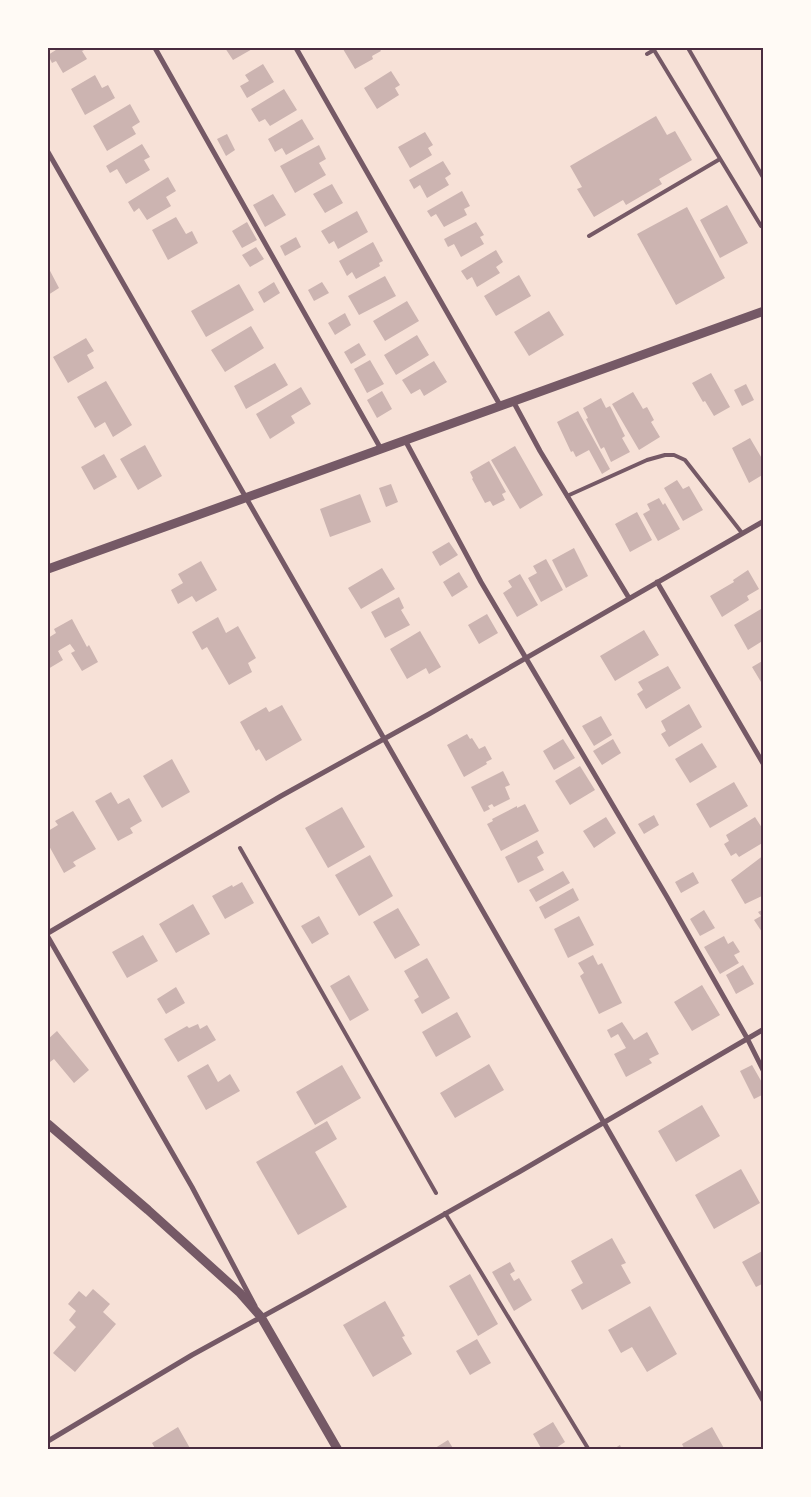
<svg xmlns="http://www.w3.org/2000/svg" width="811" height="1497" viewBox="0 0 811 1497" font-family="'Sofia Sans Condensed',sans-serif">
  <style>
    .building { fill: #ccb4b1 }
    .lines { fill: none; stroke-linecap: round; stroke-linejoin: round }
    .service { stroke: #755966; stroke-width: 4 }
    .minor { stroke: #755966; stroke-width: 5 }
    .tertiary { stroke: #755966; stroke-width: 9 }
    .neatline { fill: none; stroke: #4a2c40; stroke-width: 2 }
  </style>
  <rect width="100%" height="100%" fill="#f7e1d7"/>
  <path class="building" d="M59,48H88L82,51L87,59L63,73L56,61L52,63L48,55Z
    M225,48H254L233,60Z
    M345,48H379L381,51L372,56L373,59L355,69L343,49Z
    M263,64L274,82L247,98L240,86L249,81L245,75Z
    M391,71L400,85L395,88L399,95L377,109L364,88Z
    M95,75L102,88L108,85L115,98L85,115L71,89Z
    M284,89L297,110L270,126L265,119L259,122L251,109Z
    M130,104L140,122L132,127L136,134L107,151L93,126Z
    M656,116L667,135L675,131L692,160L659,179L662,184L626,205L623,200L594,217L577,189L582,187L570,166Z
    M302,119L314,139L286,155L282,148L275,152L268,139Z
    M425,132L433,145L428,148L432,155L410,168L398,147Z
    M227,134L235,150L226,156L217,139Z
    M142,144L150,157L144,160L150,170L126,184L117,169L110,173L106,166Z
    M319,145L326,159L319,163L326,175L295,193L280,166Z
    M443,161L451,174L445,178L449,185L427,198L420,185L414,189L409,180Z
    M168,177L176,191L166,197L171,206L147,220L139,208L134,212L128,202Z
    M332,184L343,203L325,213L313,194Z
    M462,191L470,206L464,209L467,215L444,227L436,214L431,217L427,211Z
    M273,194L286,215L265,227L253,205Z
    M727,205L748,243L720,258L700,220Z
    M687,207L725,278L676,305L637,234Z
    M357,211L368,232L338,249L334,241L329,244L321,231Z
    M176,217L186,234L192,231L198,243L168,260L152,230Z
    M247,222L257,240L242,248L232,231Z
    M476,222L484,235L480,237L484,244L461,257L454,244L448,247L444,239Z
    M296,237L301,247L285,256L280,246Z
    M373,242L383,261L379,263L380,266L356,279L352,272L347,276L339,261Z
    M256,247L264,259L250,267L242,255Z
    M496,250L503,262L496,267L500,273L477,287L472,277L467,280L461,271Z
    M48,267L59,288L48,295Z
    M519,275L531,296L496,316L484,296Z
    M385,276L396,296L359,315L348,296Z
    M274,282L280,293L264,303L258,292Z
    M322,282L329,293L314,301L308,290Z
    M239,284L254,310L206,337L191,311Z
    M407,301L419,321L385,341L373,321Z
    M549,311L564,335L529,356L514,332Z
    M345,313L351,325L335,335L328,323Z
    M251,326L264,348L225,372L211,350Z
    M417,335L429,355L396,375L384,355Z
    M86,338L94,351L87,355L94,368L68,383L53,357Z
    M359,343L366,355L351,364L344,352Z
    M370,360L384,384L367,393L354,369Z
    M434,361L447,382L424,396L420,389L411,394L402,380Z
    M275,363L288,385L246,409L234,386Z
    M711,373L730,407L714,416L705,401L703,402L692,383Z
    M106,381L132,425L113,437L105,422L95,428L77,397Z
    M746,384L754,400L742,406L734,390Z
    M301,387L311,404L291,416L295,423L270,439L256,414Z
    M382,391L392,409L377,418L367,400Z
    M633,392L643,409L647,407L654,420L651,422L660,437L639,450L612,404Z
    M601,398L606,408L610,406L625,436L622,438L630,452L611,462L604,447L601,449L586,419L588,418L583,408Z
    M578,411L610,469L602,474L589,450L576,457L573,451L571,452L557,422Z
    M750,438L764,462V474L749,483L732,448Z
    M145,445L162,476L138,490L120,459Z
    M515,446L543,495L520,509L491,460Z
    M104,454L117,477L94,490L81,467Z
    M489,461L506,492L502,494L505,500L493,506L490,501L485,503L472,479L473,478L470,472Z
    M677,480L683,489L689,486L703,510L683,521L664,488Z
    M391,484L398,502L386,507L379,488Z
    M360,494L371,522L330,537L320,509Z
    M659,498L663,505L665,503L680,529L658,541L643,514L650,510L647,504Z
    M637,512L652,540L630,552L615,524Z
    M449,542L458,555L440,566L432,552Z
    M574,548L588,576L566,588L552,560Z
    M546,559L563,590L541,602L528,578L537,573L533,566Z
    M201,561L217,590L196,602L192,596L178,604L171,590L183,583L178,574Z
    M382,568L395,589L361,609L348,588Z
    M748,570L759,589L747,596L749,600L722,617L710,596L734,582L733,580Z
    M459,572L468,587L452,597L443,582Z
    M520,574L538,605L517,617L503,593L512,587L508,581Z
    M399,597L404,608L401,610L410,625L385,638L371,612Z
    M761,609L764,614V640L748,650L734,625Z
    M487,614L498,633L479,644L468,625Z
    M218,617L226,633L238,626L256,658L248,663L252,672L229,685L207,647L202,650L192,632Z
    M72,619L87,647L89,645L98,662L82,671L71,653L75,651L70,644L58,651L63,660L48,669V638L56,633L54,629Z
    M644,630L659,655L615,681L600,656Z
    M420,631L441,667L429,674L426,668L407,679L390,649Z
    M764,660V687L752,667Z
    M668,666L681,688L646,709L637,694L643,690L638,682Z
    M689,704L702,727L669,747L661,734L666,731L661,721Z
    M282,705L302,740L266,761L259,749L256,751L240,722L266,707L269,712Z
    M601,716L612,735L594,746L582,726Z
    M467,734L470,739L472,738L479,749L485,746L492,759L486,762L487,764L464,777L447,745Z
    M563,739L575,758L554,770L543,751Z
    M613,739L621,753L602,765L593,751Z
    M702,743L717,767L690,783L675,759Z
    M172,759L190,792L162,808L143,776Z
    M580,766L595,790L570,805L555,781Z
    M503,771L510,785L505,787L510,799L494,807L492,804L488,806L490,809L484,812L471,787Z
    M734,782L748,806L710,828L696,804Z
    M111,792L118,804L129,798L142,821L130,828L133,833L118,841L95,801Z
    M525,804L539,831L501,851L487,824L493,821L492,819L517,806V808Z
    M342,807L365,847L328,868L305,828Z
    M73,811L96,849L73,862L76,866L64,873L48,844V831L58,825L55,821Z
    M654,815L659,825L644,834L638,824Z
    M606,817L616,833L594,848L583,831Z
    M755,817L764,831V842L739,857L736,853L731,856L724,844L729,841L726,835Z
    M537,840L544,853L537,857L544,870L518,883L505,857Z
    M370,855L393,896L359,916L335,875Z
    M764,855V895L745,904L731,880Z
    M563,871L570,883L536,902L529,890Z
    M693,872L699,883L681,893L675,882Z
    M242,882L254,903L225,919L212,896L232,885L233,887Z
    M573,888L579,900L545,919L539,907Z
    M193,904L210,934L176,953L159,924Z
    M398,908L420,945L395,959L373,922Z
    M764,909V935L754,920L761,916L758,912Z
    M704,910L715,928L700,936L690,919Z
    M319,916L329,934L312,944L301,926Z
    M579,916L594,945L568,958L554,929Z
    M143,935L158,961L127,978L112,952Z
    M724,936L728,944L733,941L740,952L734,955L739,963L720,974L704,947Z
    M593,955L598,965L602,963L622,1003L599,1014L580,976L584,973L578,963Z
    M427,958L450,998L422,1014L414,1000L419,997L404,971Z
    M743,965L754,984L736,994L726,975Z
    M349,975L369,1010L350,1021L330,986Z
    M702,985L720,1015L692,1031L674,1002Z
    M176,987L185,1003L166,1014L157,999Z
    M457,1012L471,1037L436,1057L422,1032Z
    M622,1022L634,1040L647,1032L659,1054L649,1059L652,1063L626,1077L614,1054L626,1048L618,1034L611,1038L607,1030Z
    M198,1024L200,1029L207,1025L216,1040L178,1062L164,1039L187,1026L189,1028Z
    M57,1031L89,1070L74,1083L54,1059L50,1062L48,1059V1039Z
    M208,1064L218,1082L230,1074L240,1091L206,1110L187,1076Z
    M489,1064L504,1090L455,1118L440,1093Z
    M342,1065L361,1098L315,1125L296,1092Z
    M752,1065L764,1086V1094L754,1099L740,1071Z
    M702,1105L720,1136L676,1162L658,1131Z
    M327,1121L337,1139L315,1152L347,1207L298,1235L256,1162Z
    M741,1169L760,1203L714,1229L695,1195Z
    M612,1238L626,1263L621,1265L631,1283L582,1310L571,1290L583,1283L571,1261Z
    M764,1250V1283L756,1287L742,1262Z
    M510,1262L515,1271L510,1274L514,1281L519,1278L532,1300L514,1311L492,1272Z
    M470,1274L498,1324L478,1336L449,1286Z
    M93,1289L110,1304L103,1312L116,1324L75,1372L53,1353L76,1327L69,1320L76,1311L68,1304L79,1291L86,1297Z
    M385,1301L405,1336L402,1337L412,1354L373,1377L343,1325Z
    M650,1306L677,1354L647,1372L632,1347L621,1353L608,1330Z
    M477,1339L491,1363L470,1375L456,1351Z
    M553,1422L565,1442L553,1450H542L533,1434Z
    M178,1427L191,1450H156L152,1443Z
    M712,1427L725,1450H685L682,1444Z
    M448,1440L454,1450H432Z
    M620,1445L622,1450H612Z"/>
  <g class="lines">
    <path class="service" d="M688,48L764,179
      M647,54L654,50L761,226L764,227
      M589,236L720,159
      M567,496L647,460L665,455H674L685,460L742,533
      M240,848L436,1193
      M445,1213L589,1450"/>
    <path class="minor" d="M155,48L381,449
      M296,48L500,405
      M48,152L764,1402
      M513,401L540,451L629,598
      M405,440L481,582L667,897L747,1038L764,1072
      M657,582L764,765
      M48,933L281,796L429,714L764,521
      M48,937L192,1187L255,1306
      M48,1441L192,1355L307,1292L519,1172L764,1029"/>
    <path class="tertiary" d="M48,569L764,311
      M48,1124L148,1210L240,1293L261,1317L338,1450"/>
  </g>
  <rect width="811" height="1497" fill="none" stroke="#fffaf5" stroke-width="98"/>
  <rect x="49" y="49" width="713" height="1399" class="neatline"/>
</svg>
